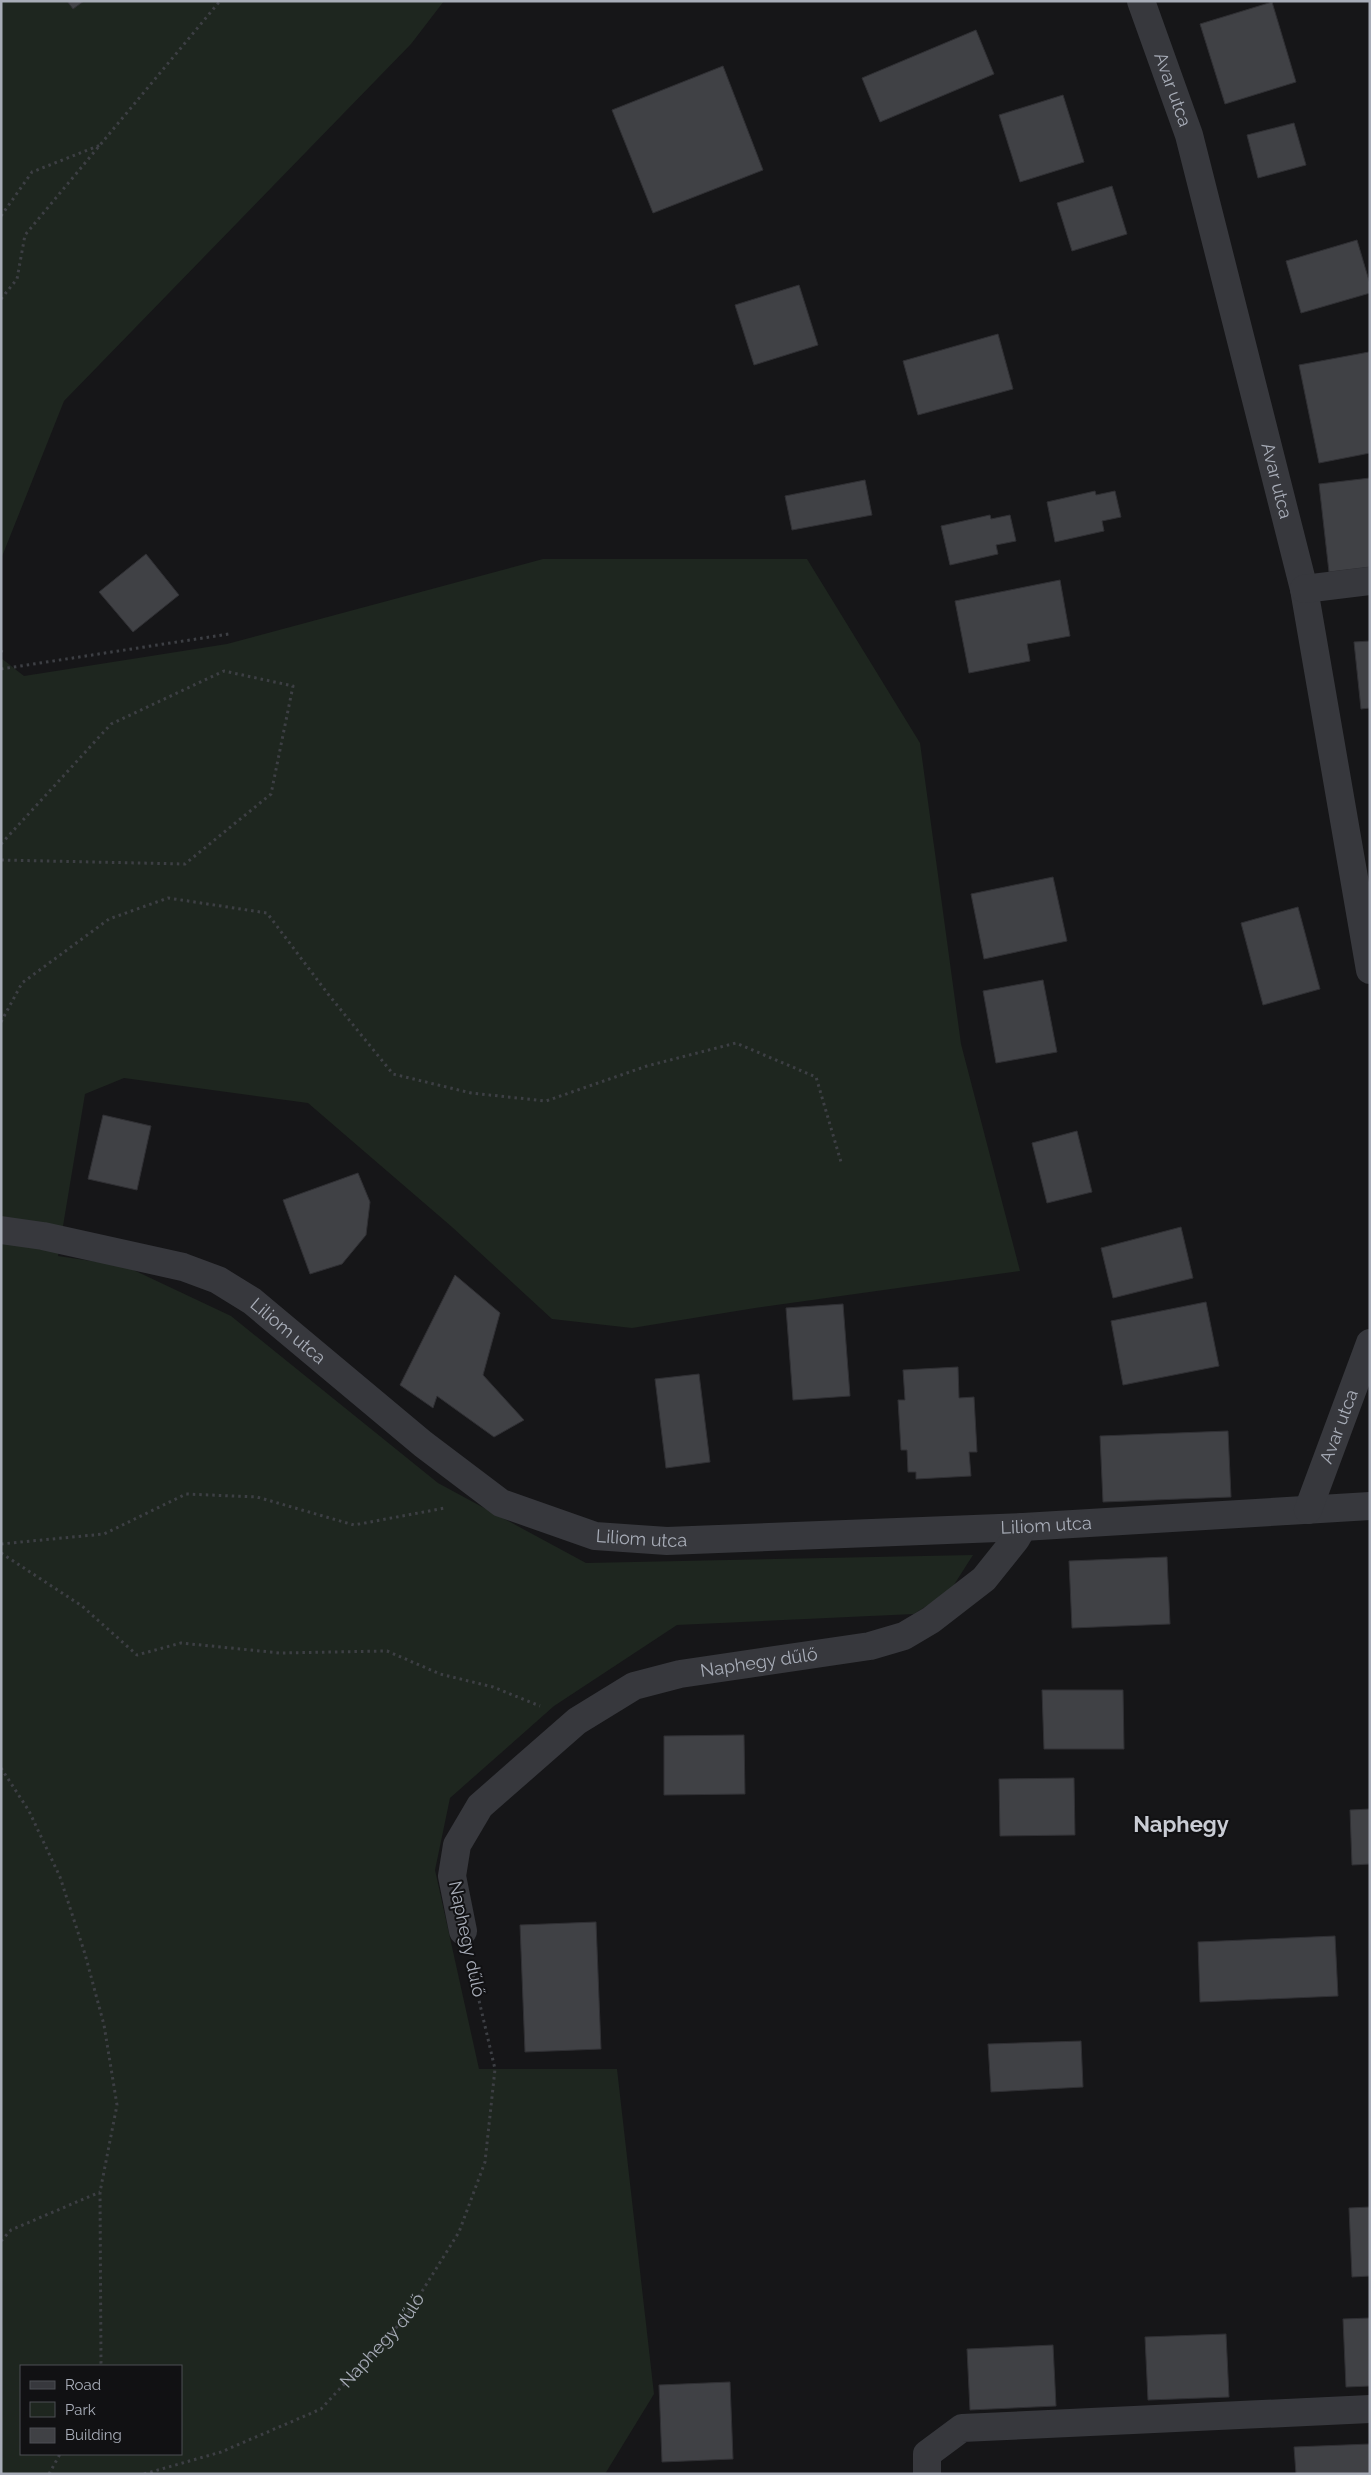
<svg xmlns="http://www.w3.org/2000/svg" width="1371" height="2475" viewBox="0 0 1371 2475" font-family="Raleway,sans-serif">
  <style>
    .green { fill: #1e261f; fill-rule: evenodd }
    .building { fill: #404145; stroke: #303034 }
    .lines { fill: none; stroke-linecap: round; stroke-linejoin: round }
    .path { stroke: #3d3f44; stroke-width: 3; stroke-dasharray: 2.5 4; stroke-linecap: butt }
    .minor { stroke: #37383d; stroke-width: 28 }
    .labels { text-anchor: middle; stroke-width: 4; stroke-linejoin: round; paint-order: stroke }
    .street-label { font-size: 18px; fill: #a8adb8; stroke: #111113 }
    .district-label { font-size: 22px; font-weight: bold; fill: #c9ccd4; stroke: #111113 }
  </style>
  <rect width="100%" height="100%" fill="#161618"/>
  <path class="green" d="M1,1H444L411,44L64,401L1,559Z
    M543,559H807L920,743L961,1044L1020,1271L755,1308L632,1328L552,1319L452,1227L308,1103L124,1078L85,1094L58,1256L125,1266L231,1316L438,1483L586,1563L973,1555L950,1591L914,1614L677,1625L554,1706L450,1798L435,1870L479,2069H617L654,2394L605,2474H1V658L24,676L227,644ZM21,2366H181V2454H21Z"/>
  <path class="building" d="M67,1H84L73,9Z
    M1272,2L1296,82L1225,104L1200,24Z
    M976,30L994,74L880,122L862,78Z
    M723,66L763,170L653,213L612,110Z
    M1063,95L1084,162L1020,182L999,115Z
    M1294,123L1306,165L1258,178L1247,135Z
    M1112,186L1127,234L1072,251L1057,203Z
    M1357,240L1370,284V293L1301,313L1286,261Z
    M799,285L818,345L754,365L735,305Z
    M998,334L1013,389L918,415L903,361Z
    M1369,352L1370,453L1319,463L1299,365Z
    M1370,478V567L1329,572L1319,484Z
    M865,480L872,515L792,530L785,496Z
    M1095,491L1096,495L1115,491L1121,517L1102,521L1104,531L1055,542L1047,502Z
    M990,515L991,519L1010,515L1016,541L996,545L998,554L950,565L941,526Z
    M146,554L179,595L133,632L99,592Z
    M1060,580L1070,636L1027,644L1030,661L969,673L955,601Z
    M1370,641V708L1361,709L1354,642Z
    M1053,877L1067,941L984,959L971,894Z
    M1298,907L1320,989L1263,1005L1241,923Z
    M1043,980L1057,1052L996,1063L983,991Z
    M103,1115L151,1126L137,1190L88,1179Z
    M1077,1131L1092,1192L1047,1203L1032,1143Z
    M358,1173L370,1202L366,1235L342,1264L310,1274L283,1200Z
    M1181,1227L1193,1278L1113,1298L1101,1248Z
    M455,1275L500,1313L483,1375L524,1420L494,1437L437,1396L433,1408L400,1385Z
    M1206,1302L1219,1366L1123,1385L1111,1321Z
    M843,1304L850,1396L793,1400L786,1308Z
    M958,1367L959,1398L974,1397L977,1452H969L971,1476L916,1479V1472H908L907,1450H901L898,1400H905L903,1370Z
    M699,1374L710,1462L666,1468L655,1379Z
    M1228,1431L1231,1497L1103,1502L1100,1436Z
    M1167,1557L1170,1624L1072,1628L1069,1561Z
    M1042,1690H1123L1124,1749H1044Z
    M744,1735L745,1794L664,1795V1736Z
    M1074,1778L1075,1835L1000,1836L999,1779Z
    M1370,1809V1864L1352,1865L1350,1810Z
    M596,1922L601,2049L525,2052L520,1925Z
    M1335,1936L1338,1996L1200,2002L1198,1942Z
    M1081,2041L1083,2087L991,2092L988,2044Z
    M1370,2207V2276L1352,2277L1349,2208Z
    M1370,2318V2386L1346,2387L1343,2319Z
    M1226,2334L1229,2397L1148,2400L1145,2337Z
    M1053,2345L1056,2406L970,2410L967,2349Z
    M730,2382L733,2459L662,2462L659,2385Z
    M1370,2444V2474H1296L1294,2447Z"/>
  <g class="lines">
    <g class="path">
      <path d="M1,216L32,172L103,144"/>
      <path d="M1,299L17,279L25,235L220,1"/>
      <path d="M1,652L2,650"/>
      <path d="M1,669L229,634"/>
      <path d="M1,844L111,724L224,671L293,686L271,794L185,864L1,860"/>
      <path d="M1,1022L22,983L109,919L168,898L267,913L328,994L393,1074L471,1093L546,1101L647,1066L736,1043L816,1077L841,1162"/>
      <path d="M1,1544L104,1534L186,1494L257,1497L354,1525L445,1508"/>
      <path d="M1,1553L82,1606L137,1655L181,1643L280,1653L387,1651L440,1674L493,1687L540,1706"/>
      <path d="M1,1768L29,1811L60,1877L85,1954L104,2025L117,2105L100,2192L101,2366"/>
      <path d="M1,2241L11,2230L100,2192"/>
      <path d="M49,2474L60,2454"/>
      <path id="s1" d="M144,2474L221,2452L321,2409L406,2317L459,2232L485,2162L495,2069L471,1966"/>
    </g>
    <g class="minor">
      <path id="s2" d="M1141,1L1189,135L1304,589L1370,970"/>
      <path d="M1304,589L1370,581"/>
      <path id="s3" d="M1,1230L43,1236L183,1267L218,1280L252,1301L423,1444L501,1503L595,1536L667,1541L1023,1527L1370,1506"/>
      <path id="s4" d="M1308,1510L1370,1343"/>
      <path id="s5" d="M463,1931L452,1876L457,1845L480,1806L577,1721L634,1686L680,1674L870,1646L904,1636L931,1620L984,1579L1016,1539L1023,1527"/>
      <path d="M927,2474V2454L962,2428L1370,2409"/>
    </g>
  </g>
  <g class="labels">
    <g class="street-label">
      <text dy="6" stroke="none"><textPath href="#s2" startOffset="94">Avar utca</textPath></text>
      <text dy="6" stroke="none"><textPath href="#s2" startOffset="499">Avar utca</textPath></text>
      <text dy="6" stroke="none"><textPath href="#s3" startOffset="310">Liliom utca</textPath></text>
      <text dy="6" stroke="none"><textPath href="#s4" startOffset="89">Avar utca</textPath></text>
      <text dy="6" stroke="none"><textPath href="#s3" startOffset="1135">Liliom utca</textPath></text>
      <text dy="6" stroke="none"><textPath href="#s3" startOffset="730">Liliom utca</textPath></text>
      <text dy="6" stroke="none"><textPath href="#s5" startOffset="456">Naphegy dűlő</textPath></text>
      <text transform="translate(467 1939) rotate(78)" y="6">Naphegy dűlő</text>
      <text dy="6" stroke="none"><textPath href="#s1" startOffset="281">Naphegy dűlő</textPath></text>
    </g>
    <g class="district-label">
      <text x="1181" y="1832">Naphegy</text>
    </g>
  </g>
  <rect width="1371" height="2475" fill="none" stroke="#a8adb8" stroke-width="5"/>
  <rect x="20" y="2365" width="162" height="90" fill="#111113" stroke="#4d4f55"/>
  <rect x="30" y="2381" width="25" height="8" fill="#37383d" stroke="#4d4f55"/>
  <text x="65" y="2390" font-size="15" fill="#a8adb8">Road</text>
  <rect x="30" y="2402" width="25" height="15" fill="#1e261f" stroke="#4d4f55"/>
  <text x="65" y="2415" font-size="15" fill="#a8adb8">Park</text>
  <rect x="30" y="2428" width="25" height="15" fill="#404145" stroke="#4d4f55"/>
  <text x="65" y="2440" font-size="15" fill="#a8adb8">Building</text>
</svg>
